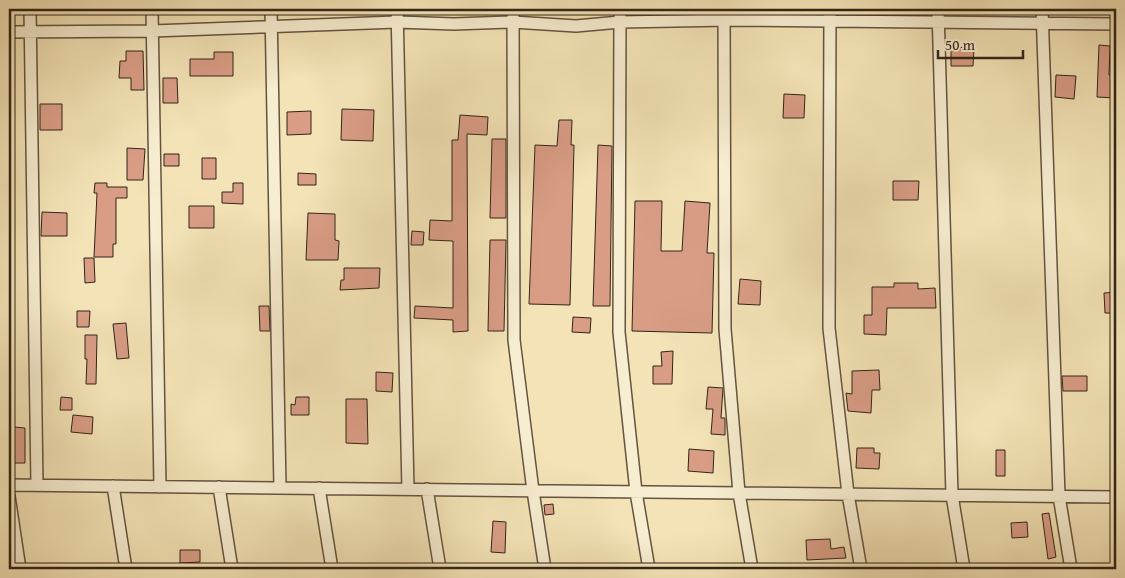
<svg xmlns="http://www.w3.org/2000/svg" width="1125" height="578" viewBox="0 0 1125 578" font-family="'Gentium Book Plus',serif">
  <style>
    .building { fill: #d99d86; stroke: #322518 }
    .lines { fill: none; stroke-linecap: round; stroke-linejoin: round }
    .minor-casing { stroke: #625440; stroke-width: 14 }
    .minor { stroke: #f7edd0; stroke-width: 11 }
  </style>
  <rect width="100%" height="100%" fill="#f3e3b6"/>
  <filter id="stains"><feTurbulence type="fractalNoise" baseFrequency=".004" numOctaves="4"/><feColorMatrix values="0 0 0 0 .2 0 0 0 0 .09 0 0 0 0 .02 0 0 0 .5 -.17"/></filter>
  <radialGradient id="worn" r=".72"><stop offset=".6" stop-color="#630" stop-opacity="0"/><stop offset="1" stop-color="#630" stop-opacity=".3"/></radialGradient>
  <path class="building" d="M1099,45L1110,46L1109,75H1116L1115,98L1097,97Z
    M951,47L974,48L973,66H951Z
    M126,51H143L144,90H131V78H119L120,61H126Z
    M214,52H233V76H190V59H214Z
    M1056,75L1076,76L1074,99L1055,97Z
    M163,78H177L178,103H163Z
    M784,94L805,95L804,118H783Z
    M40,104H62V130H40Z
    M342,109L374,110L373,141L341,140Z
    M311,111V134L287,135V112Z
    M460,115L488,117L487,135L467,134L468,331L453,332V320L414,318L415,306L453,308V241L429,240L430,220L452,221V140H458Z
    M559,120H572L571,145H574L570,305L529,304L535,145L557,146Z
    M492,139H506V218H490Z
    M598,145L612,146L610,306H593Z
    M127,148L145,149L143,180H127Z
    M164,154H179V166H164Z
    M202,158H216V179H202Z
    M298,173L316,174V185H298Z
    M893,181H919L918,200H893Z
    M95,183H107V187H127V198H116V244H113V257H94L97,193H94Z
    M233,183H243V204L222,203V192H233Z
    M635,201H662L661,251H682L685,201L710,203L707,253H714L712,333L632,331Z
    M189,206H214V228H189Z
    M42,212L67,213V236H41Z
    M308,213L335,214V240L339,241L338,260H306Z
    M412,231L424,232L423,245H411Z
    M490,240H506L504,331H488Z
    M84,258H94L95,282L85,283Z
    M344,268H380L379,288L340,290L341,280H344Z
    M740,279L761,281L760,305L738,304Z
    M894,283H918V289L935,288L936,308H887L886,335L864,334V315H872V287H894Z
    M1116,292V313H1105L1104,293Z
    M259,306H269L270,331H260Z
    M77,311H90L89,327H77Z
    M573,317L591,318L590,333L572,332Z
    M126,323L129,358L117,359L113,324Z
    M85,335H97L96,384H86L87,359H85Z
    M673,351L672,384H653V366H662L661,352Z
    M879,370L880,390H872L871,413L848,411L846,393L852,394V371Z
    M376,372L393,373L392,392L376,391Z
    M1062,376H1087V391H1063Z
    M708,387L723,388L721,418H725V435L711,434L713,409H706Z
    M61,397L72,398V410H60Z
    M296,397H309V415H291V404L295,405Z
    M346,399H367L368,444L346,443Z
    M73,415L93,417L92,434L71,432Z
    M14,427L25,428V463H13Z
    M857,448H874V453H880L879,469L856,468Z
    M689,449L714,451L713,473L688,471Z
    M996,450H1005V476H996Z
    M553,504L554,514L545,515L544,505Z
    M1049,513L1056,557L1048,559L1042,514Z
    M493,521L506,522L505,553L491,552Z
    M1027,522L1028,537L1012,538L1011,523Z
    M830,539L831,549L844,547L846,558L807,560L806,540Z
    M180,550H200V562L180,563Z"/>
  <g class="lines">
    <defs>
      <path id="minor" d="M30,9L37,485
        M152,9L160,487
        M271,9L280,488
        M397,9L408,489
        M513,9L514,340L533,491L545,569
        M620,9L619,332L636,492L649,569
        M724,9L725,329L739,493L752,569
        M830,9L829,328L848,494L861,569
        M938,9L952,495L964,569
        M1042,9L1059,496L1071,569
        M9,32L152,31L397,22L454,24L513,22L576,26L620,22L728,20L1116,24
        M9,485L1116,497
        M113,486L126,569
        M219,487L232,569
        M319,488L332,569
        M427,489L440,569
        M9,496L20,569"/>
    </defs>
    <use href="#minor" class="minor-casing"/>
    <use href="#minor" class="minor"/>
  </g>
  <rect width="1125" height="578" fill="none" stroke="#f3e3b6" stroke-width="30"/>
  <rect x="10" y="10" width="1105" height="558" fill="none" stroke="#322518" stroke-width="2.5"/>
  <rect x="15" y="15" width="1095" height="548" fill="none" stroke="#322518"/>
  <path d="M938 50v8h85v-8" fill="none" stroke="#322518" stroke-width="2.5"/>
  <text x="945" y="50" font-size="15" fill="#322518" stroke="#f7edd0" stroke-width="4" paint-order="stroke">50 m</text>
  <rect width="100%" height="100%" filter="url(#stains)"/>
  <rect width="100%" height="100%" fill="url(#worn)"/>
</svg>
